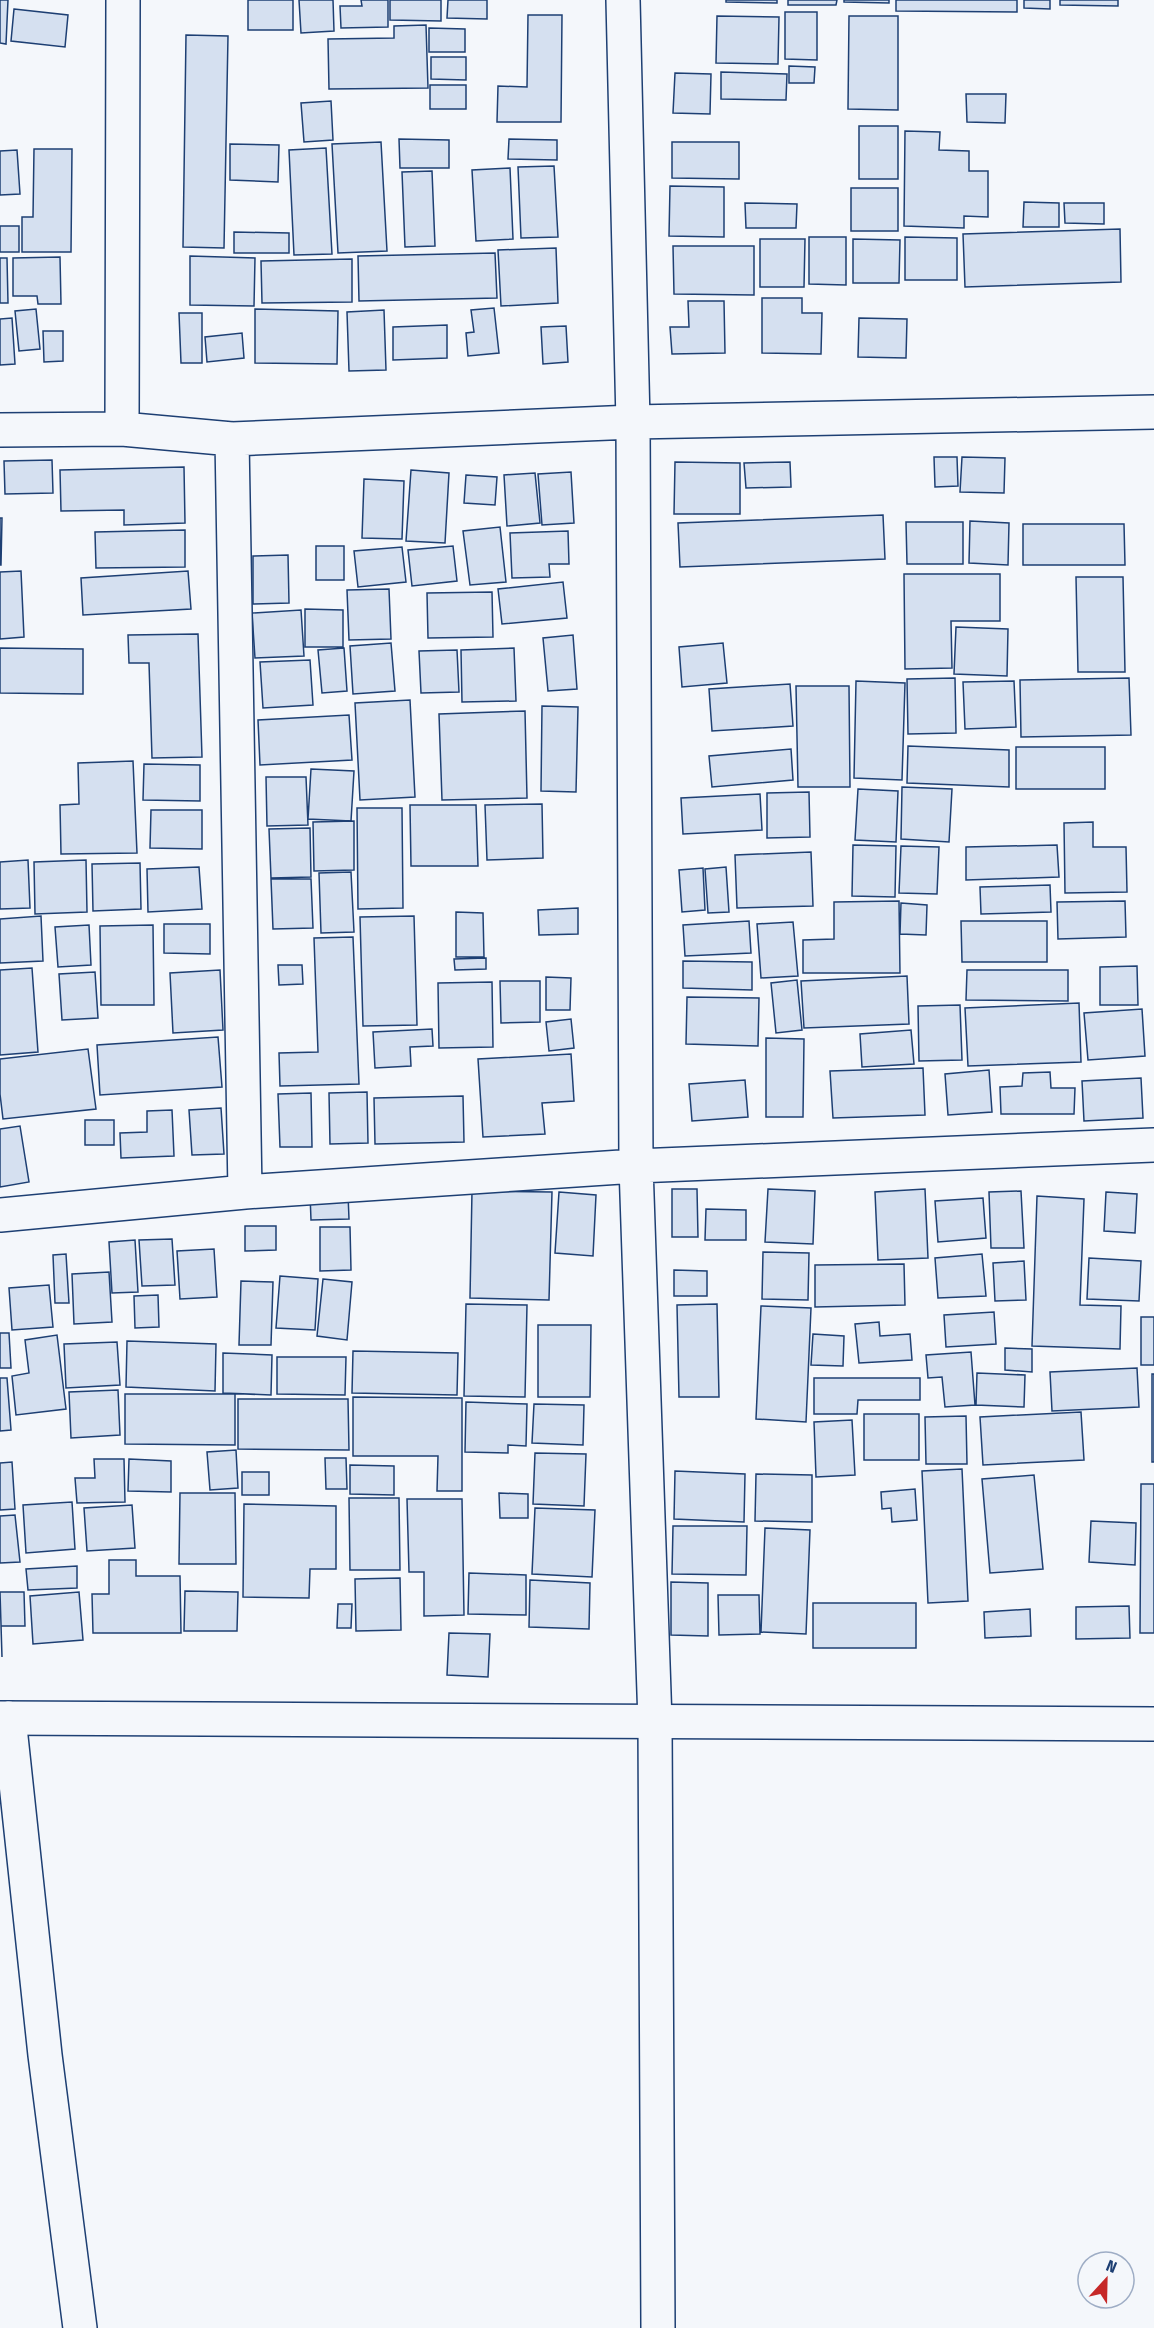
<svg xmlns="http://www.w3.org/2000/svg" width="1154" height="2328" viewBox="0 0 1154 2328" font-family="'Fira Sans Condensed',sans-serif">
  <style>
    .building { fill: #d5e0f0; stroke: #1d3f73; stroke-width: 1.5 }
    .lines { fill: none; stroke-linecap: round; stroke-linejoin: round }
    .minor-casing { stroke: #1d3f73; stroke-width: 36 }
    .tertiary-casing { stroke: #1d3f73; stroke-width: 36 }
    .minor { stroke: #f4f7fb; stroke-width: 33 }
    .tertiary { stroke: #f4f7fb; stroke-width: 33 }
  </style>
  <rect width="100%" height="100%" fill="#f4f7fb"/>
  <path class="building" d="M0,0H8L6,44L0,43Z
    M248,0H293V30H248Z
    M299,0H333L334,31L301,33Z
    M361,0H388V27L341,28L340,6H362Z
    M390,0H441V21L390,20Z
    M448,0H487V19L447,18Z
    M726,0H777V3L726,2Z
    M788,0H837L836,5H788Z
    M844,0H889V3L844,2Z
    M896,0H1017V12L896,11Z
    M1024,0H1050V9L1024,8Z
    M1060,0H1118V6L1060,5Z
    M14,9L68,15L65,47L11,41Z
    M785,12H817V60L785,59Z
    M528,15H562L561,122H497L498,86L527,87Z
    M717,16L779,17L778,64L716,63Z
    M849,16H898V110L848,109Z
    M426,25L428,88L329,89L328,39L394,38V26Z
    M429,28L465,29V52H429Z
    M186,35L228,36L224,248L183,247Z
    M431,57H466V80L431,79Z
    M789,66L815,67L814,83H789Z
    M721,72L787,74L786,100L721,99Z
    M675,73L711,74L710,114L673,113Z
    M430,85H466V109H430Z
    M966,94H1006L1005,123L967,122Z
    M331,101L333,140L304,142L301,103Z
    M859,126H898V179H859Z
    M905,131L940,132L939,150L969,151V171H988V217L964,216V228L904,226Z
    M399,139L449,140V168H400Z
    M509,139L557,140V160L508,159Z
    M381,142L387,251L338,253L332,144Z
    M672,142H739V179L672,178Z
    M230,144L279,145L278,182L230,180Z
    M326,148L332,254L294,255L289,150Z
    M34,149H72L71,252H22V217H33Z
    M17,150L20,194L0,195V151Z
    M554,166L558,237L521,238L518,167Z
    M510,168L513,239L476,241L472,170Z
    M432,171L435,246L405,247L402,172Z
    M670,186L724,187V237L669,236Z
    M851,188H898V231H851Z
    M1024,202L1059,203V227H1023Z
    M745,203L797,204L796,228H746Z
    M1064,203H1104V224L1065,223Z
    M0,226H19V252H0Z
    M1120,229L1121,282L965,287L963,234Z
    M234,232L289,233V253H234Z
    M809,237H846V285L809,284Z
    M905,237L957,238V280H905Z
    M760,239H805L804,287H760Z
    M853,239L900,240L899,283H853Z
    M673,246H754V295L674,294Z
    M556,248L558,303L501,306L498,250Z
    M495,253L497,298L359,301L358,256Z
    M190,256L255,258L254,306L190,305Z
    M60,257L61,304H38L37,296H13V258Z
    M0,258H7L8,303H0Z
    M352,259V302L262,303L261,261Z
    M762,298H802V313H822L821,354L762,353Z
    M688,301H724L725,353L672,354L670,327H689Z
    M494,308L499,353L468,356L466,333L474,332L471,310Z
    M36,309L40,349L19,351L15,311Z
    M255,309L338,311L337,364L255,363Z
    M384,310L386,370L349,371L347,312Z
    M179,313H202V363H181Z
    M12,318L15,364L0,365V319Z
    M859,318L907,319L906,358L858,357Z
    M447,325V358L393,360V327Z
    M566,326L568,362L543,364L541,327Z
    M43,331H63V361L44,362Z
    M242,333L244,358L207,362L205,337Z
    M934,457H957L958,486L935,487Z
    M962,457L1005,458L1004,493L960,492Z
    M52,460L53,493L5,494L4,461Z
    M675,462L740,463V514H674Z
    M790,462L791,487L746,488L744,463Z
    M184,467L185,523L124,525V510L61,511L60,470Z
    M411,470L449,473L445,543L406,541Z
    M571,472L574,523L542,525L538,474Z
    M535,473L540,523L507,526L504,475Z
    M466,475L497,477L495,505L464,503Z
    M364,479L404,481L402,539L362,538Z
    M883,515L885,559L680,567L678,523Z
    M0,518H2L1,565H0Z
    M970,521L1009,523L1008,565L969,563Z
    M906,522H963V564H907Z
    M1023,524H1124L1125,565H1023Z
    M500,527L506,582L470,585L463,531Z
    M185,530V567L96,568L95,532Z
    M568,531L569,564H549L550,577L512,578L510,533Z
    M316,546H344V580H316Z
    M453,546L457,581L412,586L408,550Z
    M402,547L406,582L358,587L354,551Z
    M288,555L289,603L253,604V556Z
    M21,571L24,637L0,639V572Z
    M188,571L191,609L83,615L81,578Z
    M904,574H1000V621H951L952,668L905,669Z
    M1076,577H1123L1125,672H1078Z
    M563,582L567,618L502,624L498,589Z
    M389,589L391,639L349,640L347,590Z
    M492,592L493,637L428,638L427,593Z
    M305,609L343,610V647H305Z
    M301,610L304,656L255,658L252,613Z
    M956,627L1008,629L1007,676L954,674Z
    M198,634L202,757L152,758L149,663H129L128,635Z
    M573,635L577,689L548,691L543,638Z
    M391,643L395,691L353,694L350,646Z
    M723,643L727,683L682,687L679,647Z
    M0,648L83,649V694L0,693Z
    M344,648L347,691L322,693L318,650Z
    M514,648L516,701L462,702L461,650Z
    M457,650L459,692L421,693L419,651Z
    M310,660L313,705L263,708L260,662Z
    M955,678L956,733L908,734L907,679Z
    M1129,678L1131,735L1021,737L1020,680Z
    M856,681L905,683L902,780L854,778Z
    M1014,681L1016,727L965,729L963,682Z
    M790,684L793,726L712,731L709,689Z
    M796,686H849L850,787H798Z
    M410,700L415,797L360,800L355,703Z
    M542,706L578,707L576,792L541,791Z
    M525,711L527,798L442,800L439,714Z
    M349,715L352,760L260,765L258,720Z
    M908,746L1009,750V787L907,783Z
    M1016,747H1105V789H1016Z
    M791,749L793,780L712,787L709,756Z
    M133,761L137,853L61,854L60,805L79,804L78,763Z
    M144,764L200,765V801L143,800Z
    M311,769L354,771L351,821L308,819Z
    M266,777H306L308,825L267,826Z
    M902,787L952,789L949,842L901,839Z
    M858,789L898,791L896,842L855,840Z
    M809,792L810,837L767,838V793Z
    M760,794L762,830L683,834L681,798Z
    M542,804L543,858L487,860L485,805Z
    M410,805H476L478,866H411Z
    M357,808H402L403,908L358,909Z
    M151,810H202V849L150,848Z
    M354,821V870L314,871L313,822Z
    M1093,822V847H1126L1127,892L1065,893L1064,823Z
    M310,828L311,877L271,878L269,829Z
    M853,845L896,846L895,897L852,896Z
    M1057,845L1059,877L966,880V847Z
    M901,846L939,847L937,894L899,893Z
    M811,852L813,906L737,908L735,855Z
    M28,860L30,908L0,909V862Z
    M86,860L87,912L35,914L34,862Z
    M140,863L141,909L93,911L92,864Z
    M199,867L202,909L148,912L147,869Z
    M726,867L729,912L708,913L705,869Z
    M703,868L705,910L682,912L679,870Z
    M351,872L354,932L321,933L319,873Z
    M271,879H311L313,928L273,929Z
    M1050,885L1051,912L981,914L980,887Z
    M899,901L900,973H803V940L834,939V902Z
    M1125,901L1126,937L1058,939L1057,902Z
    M901,903L927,905L926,935L900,934Z
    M578,908V934L539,935L538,910Z
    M456,912L483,913L484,957H456Z
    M41,916L43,961L0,963V919Z
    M414,916L417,1025L363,1026L360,917Z
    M749,921L751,953L685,956L683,925Z
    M961,921H1047V962H962Z
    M793,922L798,976L761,978L757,924Z
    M164,924H210V954L164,953Z
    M89,925L91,965L58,967L55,927Z
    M153,925L154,1005H101L100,926Z
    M353,937L359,1084L280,1086L279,1053L318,1052L314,938Z
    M486,958V969L455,970L454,959Z
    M683,961L752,962V990L683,988Z
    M278,965H302L303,984L279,985Z
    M1137,966L1138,1005H1100V967Z
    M32,968L38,1052L0,1055V970Z
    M220,970L223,1030L173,1033L170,973Z
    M967,970H1068V1001L966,1000Z
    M95,972L98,1018L62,1020L59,974Z
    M907,976L909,1024L804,1028L801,981Z
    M546,977L571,978L570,1010H546Z
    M797,980L802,1030L776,1033L771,983Z
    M500,981H540V1022L501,1023Z
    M492,982L493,1047L439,1048L438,983Z
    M687,997L759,998L758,1046L686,1044Z
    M1079,1003L1081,1062L968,1066L965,1008Z
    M960,1005L962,1060L919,1061L918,1006Z
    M1142,1009L1145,1056L1088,1060L1084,1013Z
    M571,1019L574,1048L549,1051L546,1022Z
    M432,1029L433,1046L410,1047L411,1066L375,1068L373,1032Z
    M911,1030L914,1064L862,1067L860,1034Z
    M218,1037L222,1087L100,1095L97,1045Z
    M766,1038L804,1039L803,1117H766Z
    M88,1049L96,1109L3,1119L0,1094V1059Z
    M571,1054L574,1101L542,1103L545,1134L483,1137L478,1059Z
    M923,1068L925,1115L833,1118L830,1071Z
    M989,1070L992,1112L948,1115L945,1074Z
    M1050,1072L1051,1088H1075L1074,1114H1001L1000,1087L1022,1086L1023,1073Z
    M1141,1078L1143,1118L1084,1121L1082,1081Z
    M745,1080L748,1117L692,1121L689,1084Z
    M367,1092L368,1143L330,1144L329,1093Z
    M311,1093L312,1147H280L278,1094Z
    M463,1096L464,1142L375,1144L374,1098Z
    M221,1108L224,1154L192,1155L189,1110Z
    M172,1110L174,1156L121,1158L120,1133L147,1132V1111Z
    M85,1120H114V1145H85Z
    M20,1126L29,1182L0,1187V1129Z
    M672,1189H697L698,1237H672Z
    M768,1189L815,1191L813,1244L765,1242Z
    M925,1189L928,1258L878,1260L875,1192Z
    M472,1191L552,1192L549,1300L470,1298Z
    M1021,1191L1024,1248H991L989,1192Z
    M559,1192L596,1195L593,1256L555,1253Z
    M1106,1192L1137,1194L1135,1233L1104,1231Z
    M310,1194H348L349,1219L311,1220Z
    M1037,1196L1084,1199L1080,1305L1121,1306L1120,1349L1032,1346Z
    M983,1198L986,1238L938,1242L935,1201Z
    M706,1209L746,1210V1240H705Z
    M245,1226H276V1250L245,1251Z
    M320,1227H350L351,1270L320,1271Z
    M172,1239L175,1285L142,1286L139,1240Z
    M135,1240L138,1292L112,1293L109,1242Z
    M214,1249L217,1297L180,1299L177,1251Z
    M763,1252L809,1253L808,1300L762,1299Z
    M66,1254L69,1303H55L53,1255Z
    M982,1254L986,1296L938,1298L935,1258Z
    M1089,1258L1141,1261L1139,1301L1087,1299Z
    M1024,1261L1026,1300L995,1301L993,1263Z
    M904,1264L905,1305L815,1307V1265Z
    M674,1270L707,1271V1296H674Z
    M109,1272L112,1322L74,1324L72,1274Z
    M280,1276L318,1279L315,1330L276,1328Z
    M323,1279L352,1282L347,1340L317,1336Z
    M241,1281L273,1282L271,1345H239Z
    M49,1285L53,1327L12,1330L9,1288Z
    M158,1295L159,1327L135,1328L134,1296Z
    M466,1304L527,1305L525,1397L464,1396Z
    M717,1304L719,1397H679L677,1305Z
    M761,1306L811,1308L806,1422L756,1419Z
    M994,1312L996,1344L946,1347L944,1315Z
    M1141,1317H1154V1365H1141Z
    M879,1322L880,1336L910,1334L912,1360L859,1363L855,1324Z
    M538,1325H591L590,1397H538Z
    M0,1333H9L11,1368H0Z
    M813,1334L844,1336L843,1366L811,1365Z
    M57,1335L66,1409L16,1415L12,1376L29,1373L25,1340Z
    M127,1341L216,1344L215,1391L126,1387Z
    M117,1342L120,1385L66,1388L64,1344Z
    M1005,1348L1032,1349V1372L1005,1370Z
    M353,1351L458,1353L457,1395L352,1393Z
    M971,1352L975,1405L945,1407L942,1377L928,1378L926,1355Z
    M223,1353L272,1355L271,1395L223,1393Z
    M277,1357H346L345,1395L277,1394Z
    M1137,1368L1139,1407L1052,1411L1050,1372Z
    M977,1373L1025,1375L1024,1407L976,1405Z
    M1152,1374H1154V1462H1152Z
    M0,1378H7L11,1430L0,1431Z
    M814,1378H920V1400H858L857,1414H814Z
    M118,1390L120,1435L71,1438L69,1392Z
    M125,1394H235V1445L125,1444Z
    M353,1397L462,1398V1491H437L438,1456H353Z
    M238,1399H348L349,1450L238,1449Z
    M466,1402L527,1404L526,1446L508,1445V1453L465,1452Z
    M534,1404L584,1405L583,1445L532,1443Z
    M1081,1412L1084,1460L983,1465L980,1417Z
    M864,1414H919V1460H864Z
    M966,1416L967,1464H926L925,1417Z
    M852,1420L855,1475L816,1477L814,1422Z
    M236,1450L238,1488L210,1490L207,1452Z
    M535,1453L586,1454L584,1506L533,1504Z
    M325,1458H346L347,1489H326Z
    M94,1459H124L125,1502L77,1503L75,1478H95Z
    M129,1459L171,1461V1492L128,1491Z
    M12,1462L15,1509L0,1510V1463Z
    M350,1465L394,1466V1495L350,1494Z
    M962,1469L968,1601L928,1603L922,1471Z
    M675,1471L745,1474L744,1522L674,1519Z
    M242,1472H269V1495H242Z
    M756,1474L812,1475V1522L755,1521Z
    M1034,1475L1043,1569L990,1573L982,1479Z
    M1141,1484H1154V1633H1140Z
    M915,1489L917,1520L892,1522L891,1508L882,1509L881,1492Z
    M180,1493H235L236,1564H179Z
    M499,1493L528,1494V1518H500Z
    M349,1498H399L400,1570H350Z
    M407,1499H462L464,1615L424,1616V1572H409Z
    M72,1502L75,1549L26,1553L23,1505Z
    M244,1504L336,1506V1569H310L309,1598L243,1597Z
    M132,1505L135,1548L87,1551L84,1508Z
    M535,1508L595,1510L592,1577L532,1574Z
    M15,1515L20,1562L0,1563V1516Z
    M1091,1521L1136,1523L1135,1565L1089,1562Z
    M673,1526H747L746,1575L672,1574Z
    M765,1528L810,1530L806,1634L761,1632Z
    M109,1560H136V1576H180L181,1633H93L92,1594H109Z
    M77,1566V1588L28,1590L26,1569Z
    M469,1573L526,1575V1615L468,1614Z
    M400,1578L401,1630L356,1631L355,1579Z
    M530,1580L590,1583L589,1629L529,1627Z
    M671,1582L708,1583V1636L671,1635Z
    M185,1591L238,1592L237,1631H184Z
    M0,1592H24L25,1626H1L2,1657Z
    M79,1592L83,1640L33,1644L30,1596Z
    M718,1595H759L760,1634L719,1635Z
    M813,1603H916V1648H813Z
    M338,1604H352L351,1628H337Z
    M1129,1606L1130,1638L1076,1639V1607Z
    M1030,1609L1031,1636L985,1638L984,1612Z
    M449,1633L490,1634L488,1677L447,1675Z"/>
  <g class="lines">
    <defs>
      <path id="minor" d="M623,0L633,422L636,1166L655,1722L658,2328
        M122,429L123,0
        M0,430L122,429L232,439L633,422L1154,412
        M232,439L245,1192
        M0,1215L245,1192L636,1166L1154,1145
        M9,1718L45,2055L80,2328"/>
      <path id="tertiary" d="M0,1718L1154,1724"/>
    </defs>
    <use href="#minor" class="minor-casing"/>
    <use href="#tertiary" class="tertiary-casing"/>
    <use href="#minor" class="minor"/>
    <use href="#tertiary" class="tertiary"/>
  </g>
  <g transform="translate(1106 2280) rotate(22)"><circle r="28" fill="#f4f7fb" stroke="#9eadc5" stroke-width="1.5"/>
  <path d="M0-4.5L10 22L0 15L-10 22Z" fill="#c62828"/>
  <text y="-9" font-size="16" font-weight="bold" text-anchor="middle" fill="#1d3f73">N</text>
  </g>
</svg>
